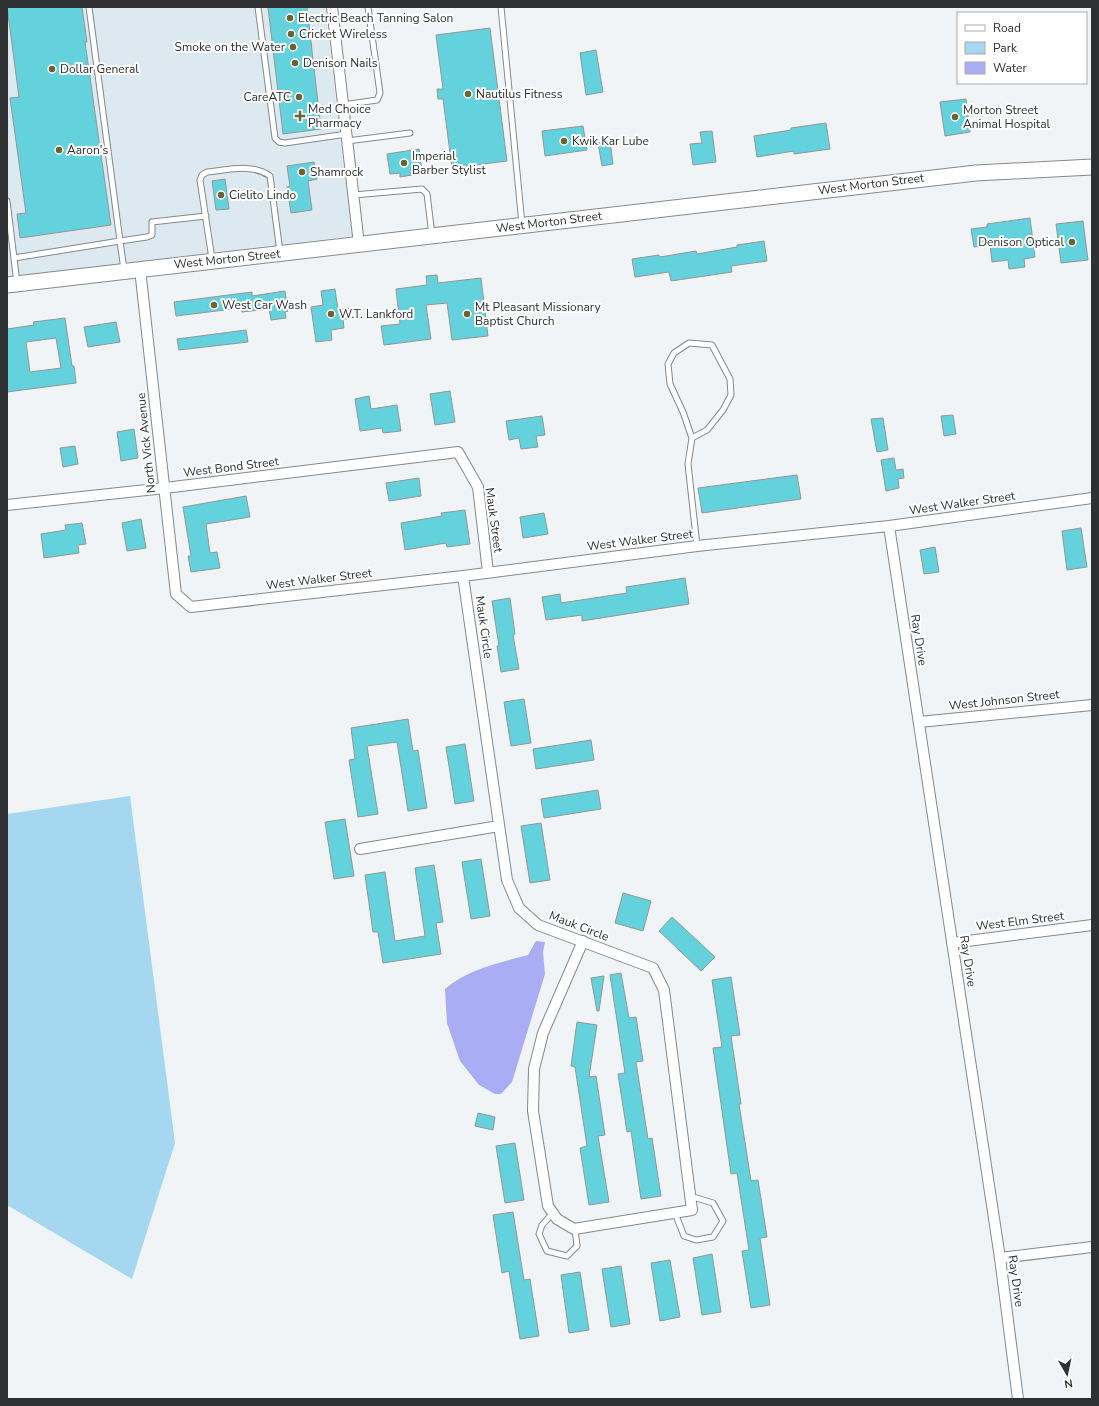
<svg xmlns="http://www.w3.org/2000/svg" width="1099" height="1406" viewBox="0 0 1099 1406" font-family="'Nunito Sans',sans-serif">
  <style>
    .built { fill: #dde9f0 }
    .green { fill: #a5d8f0 }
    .water { fill: #a9adf4 }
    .building { fill: #64d2dc; stroke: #929797; fill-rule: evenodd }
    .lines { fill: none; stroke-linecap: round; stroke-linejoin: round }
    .lane-casing { stroke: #85898b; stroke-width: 7 }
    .street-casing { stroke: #85898b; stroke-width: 12 }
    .secondary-casing { stroke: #85898b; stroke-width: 17 }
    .lane { stroke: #fff; stroke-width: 5 }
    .street { stroke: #fff; stroke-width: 10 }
    .secondary { stroke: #fff; stroke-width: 15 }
    .poi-dot { fill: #6c6330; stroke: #fff; stroke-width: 1.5 }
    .labels { text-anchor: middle; stroke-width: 4; stroke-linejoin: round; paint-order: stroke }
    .poi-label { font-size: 12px; fill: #2e3031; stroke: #fff; text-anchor: start }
    .street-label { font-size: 12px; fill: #2e3031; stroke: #fff }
  </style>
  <rect width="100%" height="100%" fill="#f0f4f7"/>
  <path class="built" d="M7,7H325L352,236L9,277L7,256Z"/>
  <path class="green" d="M130,796L175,1143L132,1279L7,1205V814Z"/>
  <path class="water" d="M536,941L545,942L543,952L545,974L512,1082L501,1094H495L479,1085L460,1061L447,1023L445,989C466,970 501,962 528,955Z"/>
  <path class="building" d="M7,7H82L87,42H85L111,225L20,238L17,214L26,213L10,98L19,97Z
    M268,7H307L321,129L283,134Z
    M490,28L507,161L452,168L443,99H438L437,89H443L436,35Z
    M596,50L603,92L586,95L580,53Z
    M966,99L970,132L945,136L940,102Z
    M826,123L830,149L794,154V151L757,157L754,136L791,130V128Z
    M583,126L587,150L545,156L542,131Z
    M712,131L716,162L693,165L690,144L702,143L700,132Z
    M610,141L613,164L602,166L598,143Z
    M419,149L422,171L412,173V175L400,177V173L390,174L387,154Z
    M314,162L317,179L308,181L312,210L291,213L287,187L290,186L287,166Z
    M225,179L229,209L216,210L212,181Z
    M1030,218L1035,257L1024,259L1025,267L1009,269L1008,260L992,262L990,245L974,247L971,229L987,227V224Z
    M1083,221L1088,260L1061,263L1056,224Z
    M764,241L767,261L731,266L732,272L671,281L669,272L635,277L632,259L659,255L660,257L696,251L697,254L737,247V245Z
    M437,275L438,283L481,278L488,336L452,340L447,303L426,305L431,339L384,345L381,326L400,324L396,289L427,285L426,276Z
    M335,289L338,310L348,308L350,319H343L344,328L331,330L332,340L316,342L311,307L323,305L321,291Z
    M285,291L288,311L285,312L286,318L271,320L269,309L242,312L241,308L176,316L174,302L252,292V296Z
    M65,318L72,366H74L76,383L7,392V329L34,325L33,322ZM56,338L61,368L30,372L26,342Z
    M116,322L120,342L88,347L84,327Z
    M246,330L248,342L179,350L177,339Z
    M450,391L455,422L435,425L430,394Z
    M369,396L371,409L397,405L401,431L383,433L382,428L360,431L355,399Z
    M953,415L956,434L944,436L941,416Z
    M542,416L545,435L536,436L538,447L521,449L519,438L509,440L506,421Z
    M883,418L888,450L877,452L871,419Z
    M134,429L138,458L121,461L117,432Z
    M75,446L78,464L63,467L60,448Z
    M894,458L896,470L903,469L904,478L898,479L899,488L886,491L881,460Z
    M797,475L801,499L702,513L698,488Z
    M419,478L421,496L389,501L386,483Z
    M246,496L250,517L206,524L210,553L217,552L220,568L191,572L188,556H191L183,507Z
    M465,510L470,544L447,547L446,543L405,550L401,523L442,516L441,513Z
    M544,513L548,534L523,538L520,517Z
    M141,519L146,548L127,551L122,523Z
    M82,523L86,544L78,545L79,553L44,558L41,534L66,530L65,525Z
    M1081,528L1087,567L1067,570L1062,531Z
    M935,547L939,572L924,574L920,550Z
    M685,578L689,604L582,621V615L546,620L542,597L560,594L561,603L627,593L626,587Z
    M510,598L515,634L513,635L519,669L501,672L497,646H499L492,601Z
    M524,699L531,743L511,746L504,702Z
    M408,719L413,751L418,750L427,808L408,811L397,742L367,746L378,814L358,817L349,760L355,759L351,728Z
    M591,740L594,760L536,769L533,749Z
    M465,744L474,801L455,804L446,747Z
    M598,790L601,809L544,818L541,799Z
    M345,819L354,876L334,879L325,822Z
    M541,823L550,880L530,883L521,826Z
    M481,859L490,916L471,919L462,862Z
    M434,865L443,922L436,923L441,954L383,963L378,932H373L365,875L385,872L395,941L425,936L415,868Z
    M623,893L651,901L643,931L615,923Z
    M672,917L715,957L701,971L659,931Z
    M621,973L629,1018L636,1017L643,1061L636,1062L648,1139L652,1138L661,1196L641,1199L631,1131L627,1132L618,1074L625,1073L610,975Z
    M604,976L599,1011H597L591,978Z
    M731,977L740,1035L731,1036L741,1104H739L751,1181L758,1180L767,1237L760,1238L770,1305L751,1308L742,1251L749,1250L737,1173L731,1174L713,1048L722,1047L712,980Z
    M577,1022L597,1025L589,1077L596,1076L605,1135L598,1136L609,1202L589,1205L580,1148L587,1146L575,1067L571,1066Z
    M478,1113L495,1117L493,1130L475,1126Z
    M515,1143L524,1200L505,1203L496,1146Z
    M513,1212L524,1280L530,1279L539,1336L520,1339L509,1271L502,1273L493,1215Z
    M712,1254L721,1312L702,1315L693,1258Z
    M670,1260L680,1317L660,1321L651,1263Z
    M621,1266L630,1324L611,1327L602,1269Z
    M580,1272L589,1330L569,1333L561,1275Z"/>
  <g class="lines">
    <defs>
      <path id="lane" d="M258,7L275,138L279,142L285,143L347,134
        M501,7L522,224
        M343,105L377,100L380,93L368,7
        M347,141L410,133
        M354,195L422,189L427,194L432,235
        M7,201L17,283
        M14,258L120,241L89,7
        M212,259L200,180L202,175L207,172C228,170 252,163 270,176L280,252
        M124,270L120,241L147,237L152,235V222L206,216
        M692,438L683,412L670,384L668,364L674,353L689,343L712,345L730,379L731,395L723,410L707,430L692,438L688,464L697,546
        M553,1213L542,1225L539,1234L547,1251L567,1256L577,1246L575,1229
        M675,1213L684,1236L696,1240L713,1237L723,1221L713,1203L690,1196"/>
      <path id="street" d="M332,7L359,245
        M140,269L176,594L191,607L463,576L697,546L889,526L1092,498
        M7,505L165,488L458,452L478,487L488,572
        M889,526L1000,1258L1018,1399
        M463,576L507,880L519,908L538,925L653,968L664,990L692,1210L574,1229L557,1219L548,1206L533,1111L534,1069L543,1033L583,941
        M919,722L1092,705
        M360,849L499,826
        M952,943L1092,925
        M1000,1258L1092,1247"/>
      <path id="secondary" d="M7,285L976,173L1092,167"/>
    </defs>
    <use href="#lane" class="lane-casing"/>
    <use href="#street" class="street-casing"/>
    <use href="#secondary" class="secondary-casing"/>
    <use href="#lane" class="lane"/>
    <use href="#street" class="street"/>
    <use href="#secondary" class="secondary"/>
  </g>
  <g class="poi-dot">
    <circle cx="290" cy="18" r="4"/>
    <circle cx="291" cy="34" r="4"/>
    <circle cx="293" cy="47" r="4"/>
    <circle cx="295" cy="63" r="4"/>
    <circle cx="52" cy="69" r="4"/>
    <circle cx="468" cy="94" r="4"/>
    <circle cx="299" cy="97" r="4"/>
    <path d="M298 110h4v4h4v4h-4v4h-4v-4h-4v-4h4z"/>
    <circle cx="955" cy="117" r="4"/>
    <circle cx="564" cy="141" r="4"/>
    <circle cx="59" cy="150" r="4"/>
    <circle cx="404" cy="163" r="4"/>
    <circle cx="302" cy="172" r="4"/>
    <circle cx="221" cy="195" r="4"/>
    <circle cx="1072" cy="242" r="4"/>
    <circle cx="214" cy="305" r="4"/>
    <circle cx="331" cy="314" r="4"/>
    <circle cx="467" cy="314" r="4"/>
  </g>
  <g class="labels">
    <g class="poi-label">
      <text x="298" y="22">Electric Beach Tanning Salon</text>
      <text x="299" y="38">Cricket Wireless</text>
      <text x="285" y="51" text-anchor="end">Smoke on the Water</text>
      <text x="303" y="67">Denison Nails</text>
      <text x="60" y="73">Dollar General</text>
      <text x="476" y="98">Nautilus Fitness</text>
      <text x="291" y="101" text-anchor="end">CareATC</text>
      <text x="308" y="113">Med Choice<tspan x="308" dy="14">Pharmacy</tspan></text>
      <text x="963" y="114">Morton Street<tspan x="963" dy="14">Animal Hospital</tspan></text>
      <text x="572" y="145">Kwik Kar Lube</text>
      <text x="67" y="154">Aaron's</text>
      <text x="412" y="160">Imperial<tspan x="412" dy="14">Barber Stylist</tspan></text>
      <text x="310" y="176">Shamrock</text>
      <text x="229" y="199">Cielito Lindo</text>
      <text x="1064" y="246" text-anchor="end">Denison Optical</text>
      <text x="222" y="309">West Car Wash</text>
      <text x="475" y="311">Mt Pleasant Missionary<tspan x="475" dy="14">Baptist Church</tspan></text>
      <text x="339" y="318">W.T. Lankford</text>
    </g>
    <g class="street-label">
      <text transform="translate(871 184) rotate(-7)" y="4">West Morton Street</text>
      <text transform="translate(549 222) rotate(-7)" y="4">West Morton Street</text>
      <text transform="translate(227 259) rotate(-6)" y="4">West Morton Street</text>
      <text transform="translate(146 443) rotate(-96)" y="4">North Vick Avenue</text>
      <text transform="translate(231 467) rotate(-7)" y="4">West Bond Street</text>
      <text transform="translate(962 503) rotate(-8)" y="4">West Walker Street</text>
      <text transform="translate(494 520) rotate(82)" y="4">Mauk Street</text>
      <text transform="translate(640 540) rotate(-7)" y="4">West Walker Street</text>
      <text transform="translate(319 579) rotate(-7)" y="4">West Walker Street</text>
      <text transform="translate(484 627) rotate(82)" y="4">Mauk Circle</text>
      <text transform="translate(919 640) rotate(81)" y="4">Ray Drive</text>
      <text transform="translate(1004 700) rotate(-6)" y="4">West Johnson Street</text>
      <text transform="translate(1020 921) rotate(-7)" y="4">West Elm Street</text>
      <text transform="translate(579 926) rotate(21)" y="4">Mauk Circle</text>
      <text transform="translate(968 961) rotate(81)" y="4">Ray Drive</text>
      <text transform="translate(1016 1281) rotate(82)" y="4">Ray Drive</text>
    </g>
  </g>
  <rect width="1099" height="1406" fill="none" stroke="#2e3031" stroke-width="16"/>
  <rect x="957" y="12" width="130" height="72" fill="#ffffff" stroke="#abacad"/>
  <rect x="965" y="25" width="20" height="6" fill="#ffffff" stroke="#abacad"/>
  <text x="993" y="32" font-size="12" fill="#2e3031">Road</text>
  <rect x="965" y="42" width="20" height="12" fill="#a5d8f0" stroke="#abacad"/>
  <text x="993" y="52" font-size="12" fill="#2e3031">Park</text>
  <rect x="965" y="62" width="20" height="12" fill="#a9adf4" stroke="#abacad"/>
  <text x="993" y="72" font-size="12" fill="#2e3031">Water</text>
  <g transform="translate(1067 1374) rotate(171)" stroke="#ffffff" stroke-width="3" paint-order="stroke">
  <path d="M0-3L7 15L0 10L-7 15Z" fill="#2e3031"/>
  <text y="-6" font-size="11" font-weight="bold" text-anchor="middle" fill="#2e3031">N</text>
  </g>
</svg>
